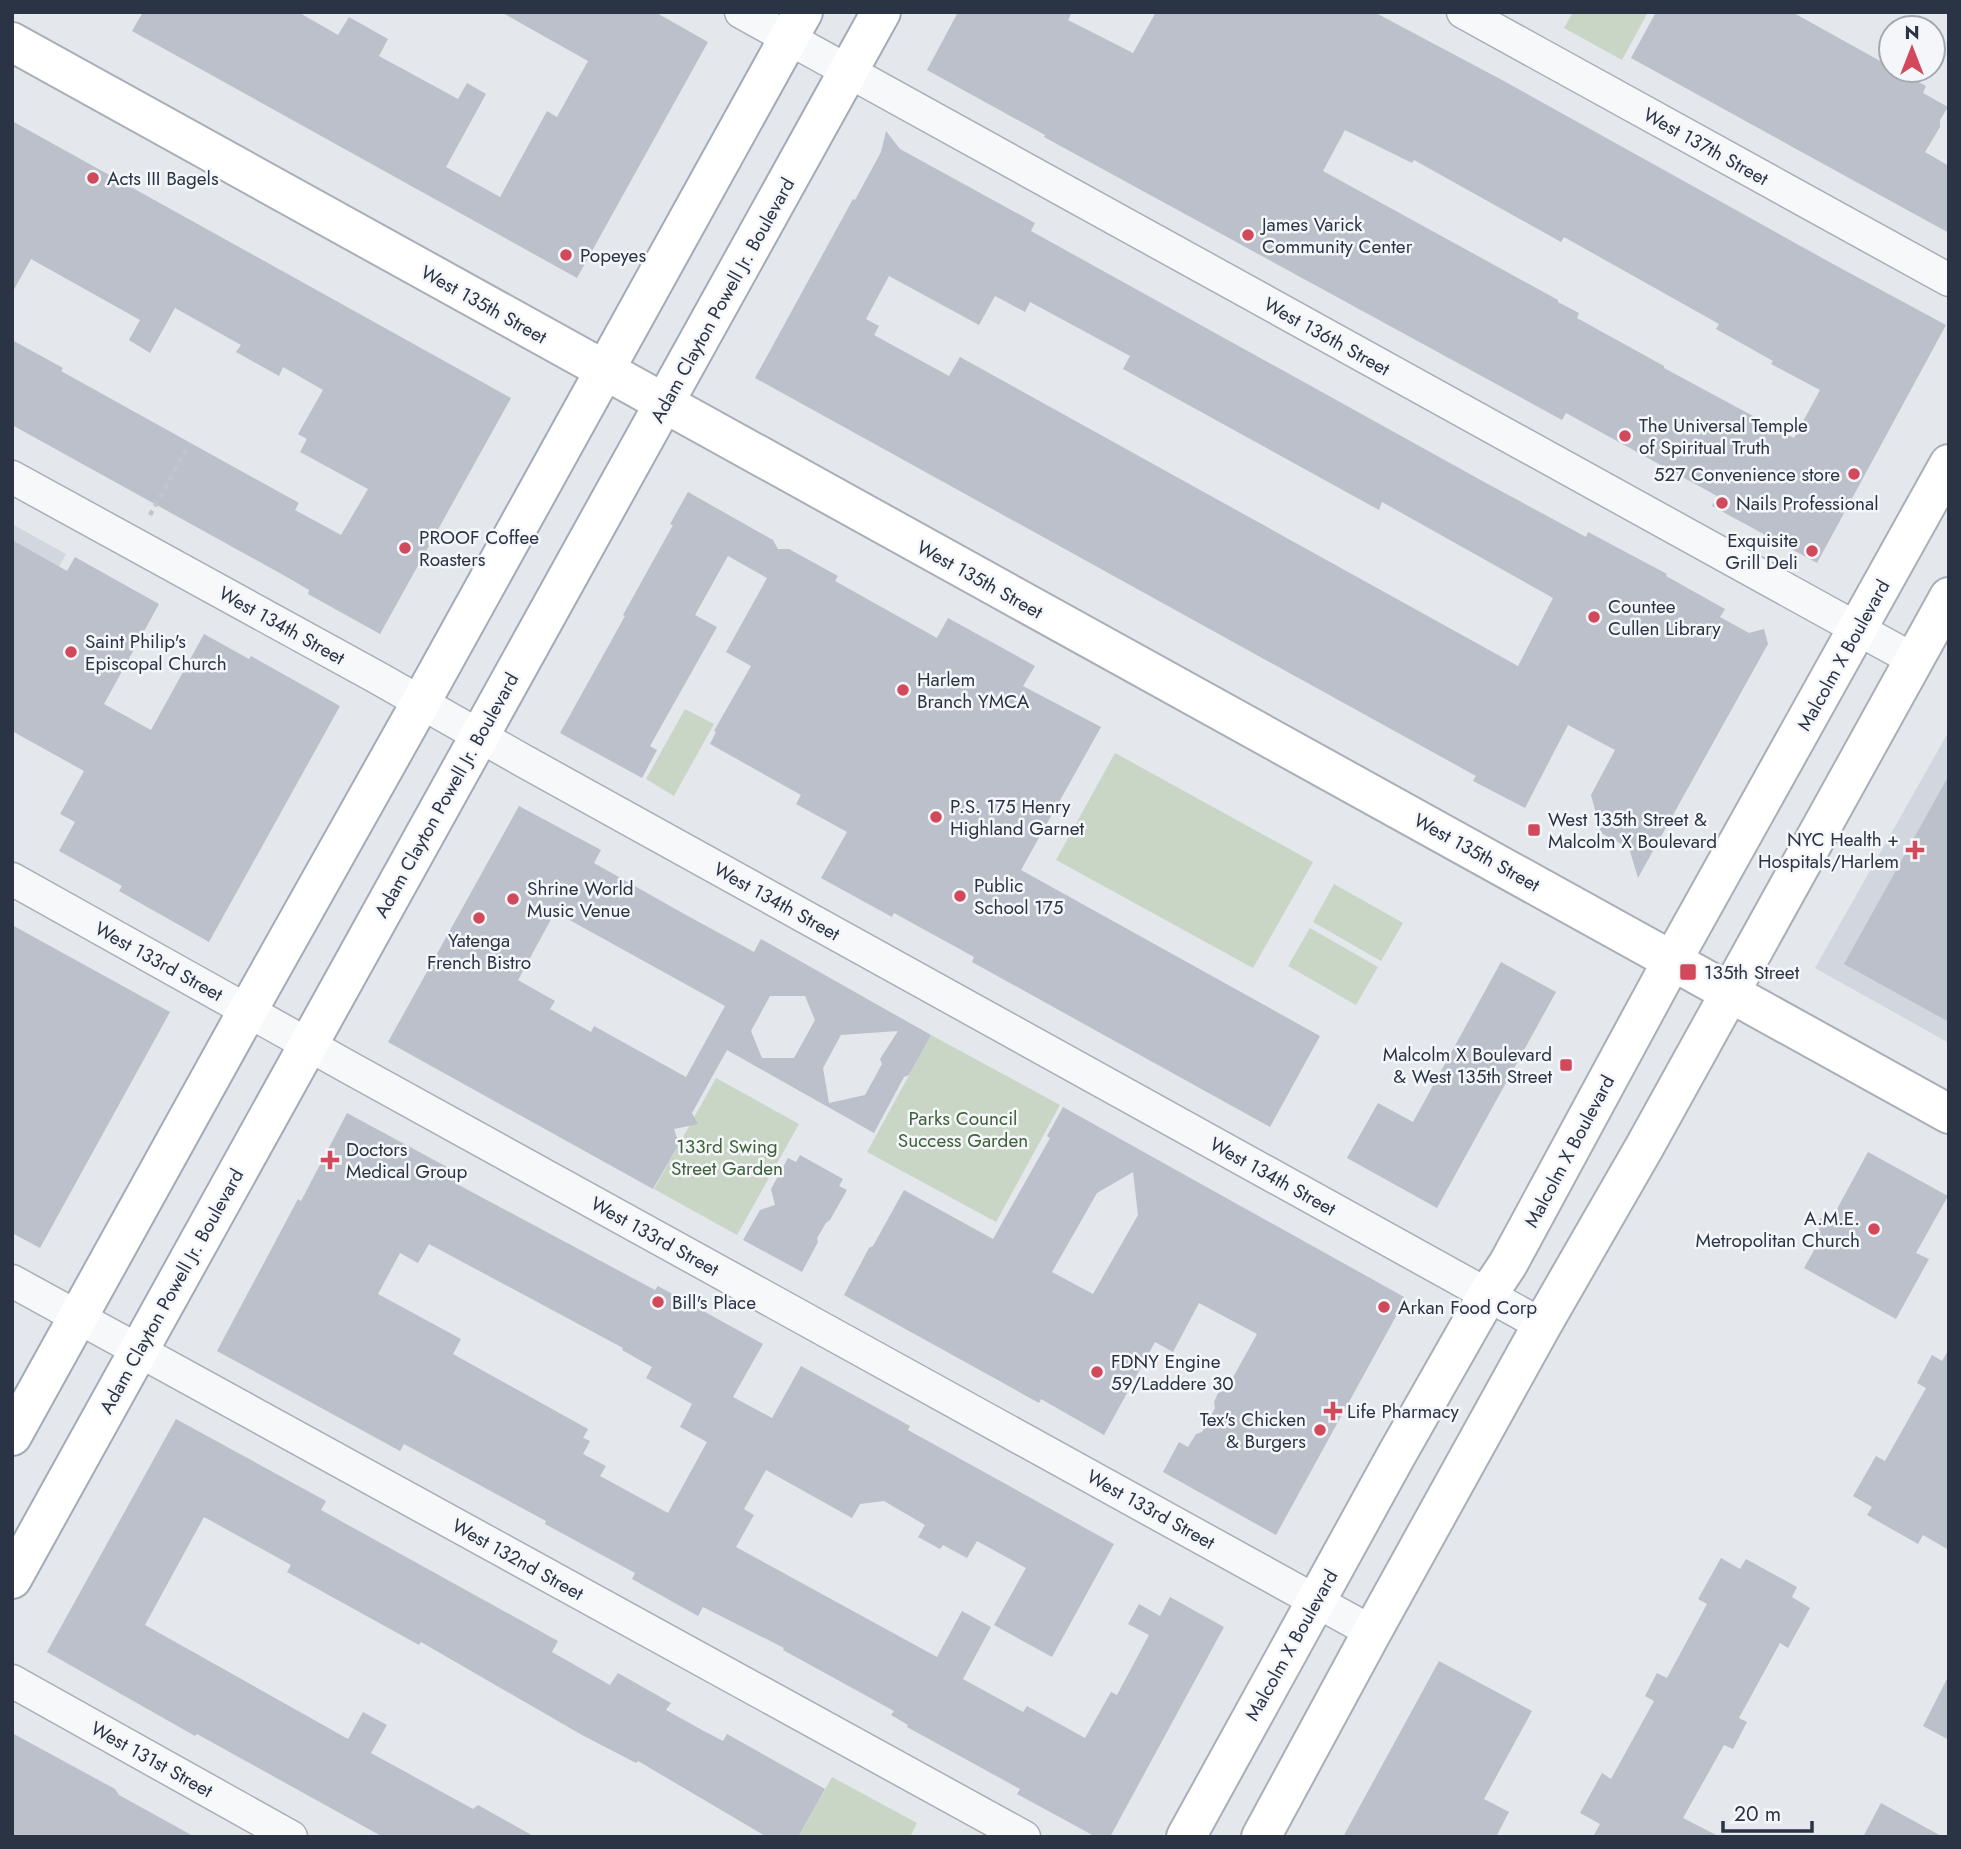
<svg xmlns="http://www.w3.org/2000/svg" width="1961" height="1849" viewBox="0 0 1961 1849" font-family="Jost,sans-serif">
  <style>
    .built { fill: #d2d6de }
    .green { fill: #c9d6c5 }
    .building { fill: #bbc0ca; fill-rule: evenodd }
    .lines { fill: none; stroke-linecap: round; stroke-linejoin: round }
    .street-casing { stroke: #a9aeb7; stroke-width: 35 }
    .secondary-casing { stroke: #a9aeb7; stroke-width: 42 }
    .primary-casing { stroke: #a3abb8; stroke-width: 42 }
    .path { stroke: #c2c5cb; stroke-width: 4.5; stroke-dasharray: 5 5; stroke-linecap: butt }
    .street { stroke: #f7f8fa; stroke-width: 32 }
    .secondary { stroke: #fff; stroke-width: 38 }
    .primary { stroke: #fff; stroke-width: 38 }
    .poi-dot { fill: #d1495b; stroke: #f4f6f9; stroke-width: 2.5 }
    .labels { text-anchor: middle; stroke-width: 5; stroke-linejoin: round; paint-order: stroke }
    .street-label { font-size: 19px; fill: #2b3445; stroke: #f4f6f9 }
    .poi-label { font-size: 19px; fill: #2b3445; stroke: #f4f6f9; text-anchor: start }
    .park-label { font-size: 19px; fill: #3f6138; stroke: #f4f6f9 }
  </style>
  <rect width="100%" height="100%" fill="#e4e7ec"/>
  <path class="built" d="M12,524L66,554L12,651Z
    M1949,731V1043L1815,968Z"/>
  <path class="green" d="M1573,12H1648L1622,60L1564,28Z
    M685,709L714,724L674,796L646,779Z
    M1115,753L1313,862L1253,968L1056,860Z
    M1334,884L1403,923L1381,961L1313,922Z
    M1310,928L1378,967L1356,1005L1288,966Z
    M931,1035L1060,1105L996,1222L867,1152Z
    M716,1078L799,1124L737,1235L654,1189Z
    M832,1777L917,1823L910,1837H798Z"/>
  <path class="building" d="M143,12H298L338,35L349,17L388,39L379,56L458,99L467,83L486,94L446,167L500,197L547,111L557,117L588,61L501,12H655L708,42L577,278L132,31Z
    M958,12H1072L1068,20L1133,53L1156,12H1374L1502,80L1833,264L1946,325L1817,563L1712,506L1717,496L1566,413L1562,420L1044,137L1045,135L927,70ZM1345,130L1412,163L1414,160L1561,242L1564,237L1719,324L1716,329L1773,361L1771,364L1820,390L1794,438L1664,368V366L1577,318L1579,313L1558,302V300L1323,171Z
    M1656,12H1792L1891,67V70H1897L1926,86L1923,93L1948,107L1940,120V127L1925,152L1949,166V233L1631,58Z
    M12,121L511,398L380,634L308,594L309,590L285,576L12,425V340L63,368L61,371L299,503L295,510L341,535L368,489L300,452L307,439L298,434L323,390L283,367L279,376L236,352L241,345L175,308L150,353L129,340L140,320L31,259L12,293Z
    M886,131L900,149L1035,223L1031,231L1486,483L1586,537L1588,532L1667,574L1666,576L1725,609L1720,617L1749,633L1764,629L1768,644L1638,878L1629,848L1601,833L1591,795L1615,750L1568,725L1525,808L1473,781L1476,776L755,378L853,199L855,200L881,152ZM889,276L979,325L995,296L1025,312L1030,302L1130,356L1123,369L1379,510L1382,502L1553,598L1518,666L960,357L949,376L874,335L879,326L866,319Z
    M688,492L773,540L778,549H789L838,576L835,581L937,638L948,618L1035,666L1023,686L1101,727L1021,870L1320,1036L1270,1127L972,962L974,957L894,913L892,917L821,878L847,832L796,804L801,795L710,744L716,732L714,731L751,666L726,652L767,578L728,556L695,615L717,627L650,746L657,750L642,778L560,733L625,616L623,615L673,525L670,524Z
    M12,540L67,571L75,557L159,604L104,704L151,730L204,634L249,659L251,656L340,706L209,942L119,891L122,886L59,851L75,822L60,814L84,771L12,731Z
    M1949,775V1022L1844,964Z
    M519,806L601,850L594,863L686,915L754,952L761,939L931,1035L909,1075L904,1077L874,1133L727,1050L692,1113L698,1124L674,1129L679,1144L653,1189L388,1042ZM555,912L725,1006L686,1077L594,1026L591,1032L550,1009L555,1001L518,980ZM770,996H805L815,1020L794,1058H762L751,1031ZM898,1031L880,1059L882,1064L865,1095L829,1103L823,1068L841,1035Z
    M12,925L170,1012L40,1248L12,1233Z
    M1501,962L1556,992L1437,1208L1347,1158L1378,1103L1413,1122Z
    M1063,1107L1406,1298L1276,1535L1163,1472L1179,1442L1188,1447L1196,1434L1202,1432L1215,1408L1214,1402L1218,1393L1226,1390L1257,1334L1199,1303L1173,1352L1155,1342L1104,1435L1041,1399L1039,1403L844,1295L869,1248L873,1246L904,1190L993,1239L1050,1138L1047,1136ZM1133,1172L1138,1215L1093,1294L1052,1272L1097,1193Z
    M347,1113L460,1174L455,1183L655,1290L658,1286L763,1344L733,1397L772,1418L801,1366L910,1426L908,1430L1114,1544L1052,1657L994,1625L1026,1568L977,1541L967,1558L943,1545L940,1549L918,1537L925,1525L884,1501L860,1504L852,1518L766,1470L744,1509L754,1515L736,1547L937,1657L962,1611L991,1627L963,1679L1023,1712L1027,1706L1085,1738L1111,1692L1117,1695L1149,1635L1128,1624L1139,1604L1160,1616L1170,1597L1224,1627L1110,1837H1096L1017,1794L1020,1789L907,1727L908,1725L891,1715L894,1711L783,1650L784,1648L703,1607L698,1616L632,1579L635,1573L545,1524L546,1521L487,1489L404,1444L400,1451L217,1351L298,1199L301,1201ZM429,1244L623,1348L622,1350L652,1367L646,1378L692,1404L680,1427L707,1442L668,1513L600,1476L606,1466L583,1454L590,1441L583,1438L588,1429L453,1354L461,1339L378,1294L400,1253L418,1263Z
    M1868,1152L1948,1196L1916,1253L1929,1259L1896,1319L1804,1268L1817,1245L1820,1218L1831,1220Z
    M800,1155L843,1179L839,1186L847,1190L830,1220L826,1223L817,1238L818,1242L802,1272L743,1240L760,1210L775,1205L771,1189L788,1158L796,1162Z
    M1949,1349V1550L1923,1535L1918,1544L1867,1515L1872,1507L1853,1496L1876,1456L1885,1461L1926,1388L1917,1383L1932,1355L1942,1361Z
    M176,1419L326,1501L321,1510L558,1641L552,1652L610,1685L618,1673L671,1703L666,1710L702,1730L723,1741L727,1734L825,1789L798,1837H767L638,1761L636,1763L582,1735L421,1642L419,1645L287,1572L291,1565L204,1517L145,1625L348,1739L363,1712L387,1725L371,1753L473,1809L478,1805L535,1837H383L197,1734L195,1736L47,1652Z
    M1721,1558L1740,1569L1746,1559L1797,1587L1792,1597L1810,1608L1788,1648L1780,1643L1739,1718L1747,1722L1733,1749L1724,1745L1683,1818L1720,1837H1593L1600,1824L1580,1813L1602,1773L1611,1779L1654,1701L1645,1696L1657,1673L1667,1678L1707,1604L1698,1599Z
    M1439,1661L1532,1711L1484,1799L1509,1812L1496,1837H1343Z
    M1949,1675V1740L1923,1726Z
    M12,1733L115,1789L119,1795L195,1837H12Z
    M1881,1803L1943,1837H1863Z"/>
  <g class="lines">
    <defs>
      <path id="street" d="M741,12L1914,660
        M1463,12L1949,280
        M12,477L378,678L522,760L1542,1325
        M12,879L350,1068L1372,1632
        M12,1281L1024,1837
        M12,1681L291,1837"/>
      <path id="secondary" d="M12,42L1949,1114
        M1186,1837L1397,1454L1488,1294L1508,1264L1672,961L1949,464
        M1261,1837L1372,1632L1542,1325L1645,1146L1949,597"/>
      <path id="primary" d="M12,1436L248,1010L421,702L803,12
        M12,1579L881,12"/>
    </defs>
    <use href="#street" class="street-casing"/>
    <use href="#secondary" class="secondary-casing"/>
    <use href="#primary" class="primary-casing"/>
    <path class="path" d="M150,515L190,443"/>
    <use href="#street" class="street"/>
    <use href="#secondary" class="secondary"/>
    <use href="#primary" class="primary"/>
  </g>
  <g class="poi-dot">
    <circle cx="93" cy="178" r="7"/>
    <circle cx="1248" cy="235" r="7"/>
    <circle cx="566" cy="255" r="7"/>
    <circle cx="1625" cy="436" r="7"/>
    <circle cx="1854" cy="474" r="7"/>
    <circle cx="1722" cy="503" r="7"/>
    <circle cx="405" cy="548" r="7"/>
    <circle cx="1812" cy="551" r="7"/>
    <circle cx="1594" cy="617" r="7"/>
    <circle cx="71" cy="652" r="7"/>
    <circle cx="903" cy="690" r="7"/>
    <circle cx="936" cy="817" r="7"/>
    <rect x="1527" y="823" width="14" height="14" rx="3.5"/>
    <path d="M1911.5 839.5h7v7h7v7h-7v7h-7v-7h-7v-7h7z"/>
    <circle cx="960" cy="896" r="7"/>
    <circle cx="513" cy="899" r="7"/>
    <circle cx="479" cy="918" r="7"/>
    <rect x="1679" y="963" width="18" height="18" rx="3.5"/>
    <rect x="1559" y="1058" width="14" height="14" rx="3.5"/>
    <path d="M326.5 1149.5h7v7h7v7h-7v7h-7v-7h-7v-7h7z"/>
    <circle cx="1874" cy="1229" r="7"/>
    <circle cx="658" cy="1302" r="7"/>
    <circle cx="1384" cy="1307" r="7"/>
    <circle cx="1097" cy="1372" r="7"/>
    <path d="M1329.5 1400.5h7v7h7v7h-7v7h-7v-7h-7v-7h7z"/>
    <circle cx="1320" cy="1430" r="7"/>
  </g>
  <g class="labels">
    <g class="street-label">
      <text transform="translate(1706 146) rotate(29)" y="7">West 137th Street</text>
      <text transform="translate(722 300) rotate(-61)" y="7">Adam Clayton Powell Jr. Boulevard</text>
      <text transform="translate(484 304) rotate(29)" y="7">West 135th Street</text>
      <text transform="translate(1327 336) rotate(29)" y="7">West 136th Street</text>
      <text transform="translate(980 579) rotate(29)" y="7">West 135th Street</text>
      <text transform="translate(282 625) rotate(29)" y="7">West 134th Street</text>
      <text transform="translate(1843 655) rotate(-61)" y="7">Malcolm X Boulevard</text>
      <text transform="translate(446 795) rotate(-61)" y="7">Adam Clayton Powell Jr. Boulevard</text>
      <text transform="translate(1477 852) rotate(29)" y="7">West 135th Street</text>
      <text transform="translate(777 901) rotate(29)" y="7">West 134th Street</text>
      <text transform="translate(159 961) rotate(29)" y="7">West 133rd Street</text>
      <text transform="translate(1569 1151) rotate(-62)" y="7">Malcolm X Boulevard</text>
      <text transform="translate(1273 1176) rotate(29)" y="7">West 134th Street</text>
      <text transform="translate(655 1236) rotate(29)" y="7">West 133rd Street</text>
      <text transform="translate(171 1291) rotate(-61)" y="7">Adam Clayton Powell Jr. Boulevard</text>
      <text transform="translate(1151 1509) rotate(29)" y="7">West 133rd Street</text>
      <text transform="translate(518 1559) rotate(29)" y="7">West 132nd Street</text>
      <text transform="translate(1291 1645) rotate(-61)" y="7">Malcolm X Boulevard</text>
      <text transform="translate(152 1759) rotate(29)" y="7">West 131st Street</text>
    </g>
    <g class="poi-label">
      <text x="107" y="185">Acts III Bagels</text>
      <text x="1262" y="231">James Varick<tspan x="1262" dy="22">Community Center</tspan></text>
      <text x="580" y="262">Popeyes</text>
      <text x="1639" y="432">The Universal Temple<tspan x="1639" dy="22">of Spiritual Truth</tspan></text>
      <text x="1840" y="481" text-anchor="end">527 Convenience store</text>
      <text x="1736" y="510">Nails Professional</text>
      <text x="419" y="544">PROOF Coffee<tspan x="419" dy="22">Roasters</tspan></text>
      <text x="1798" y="547" text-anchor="end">Exquisite<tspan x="1798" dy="22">Grill Deli</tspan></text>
      <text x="1608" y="613">Countee<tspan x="1608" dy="22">Cullen Library</tspan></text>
      <text x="85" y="648">Saint Philip's<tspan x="85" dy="22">Episcopal Church</tspan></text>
      <text x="917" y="686">Harlem<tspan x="917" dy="22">Branch YMCA</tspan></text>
      <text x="950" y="813">P.S. 175 Henry<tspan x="950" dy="22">Highland Garnet</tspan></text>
      <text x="1548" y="826">West 135th Street &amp;<tspan x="1548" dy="22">Malcolm X Boulevard</tspan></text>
      <text x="1899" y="846" text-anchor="end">NYC Health +<tspan x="1899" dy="22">Hospitals/Harlem</tspan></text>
      <text x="974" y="892">Public<tspan x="974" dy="22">School 175</tspan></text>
      <text x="527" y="895">Shrine World<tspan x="527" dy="22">Music Venue</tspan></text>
      <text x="479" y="947" text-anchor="middle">Yatenga<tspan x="479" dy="22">French Bistro</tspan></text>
      <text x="1704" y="979">135th Street</text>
      <text x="1552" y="1061" text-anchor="end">Malcolm X Boulevard<tspan x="1552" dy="22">&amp; West 135th Street</tspan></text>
      <text x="346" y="1156">Doctors<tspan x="346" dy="22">Medical Group</tspan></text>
      <text x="1860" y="1225" text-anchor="end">A.M.E.<tspan x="1860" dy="22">Metropolitan Church</tspan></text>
      <text x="672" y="1309">Bill's Place</text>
      <text x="1398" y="1314">Arkan Food Corp</text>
      <text x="1111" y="1368">FDNY Engine<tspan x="1111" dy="22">59/Laddere 30</tspan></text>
      <text x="1347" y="1418">Life Pharmacy</text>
      <text x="1306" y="1426" text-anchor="end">Tex's Chicken<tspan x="1306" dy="22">&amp; Burgers</tspan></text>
    </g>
    <g class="park-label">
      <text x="963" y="1125">Parks Council<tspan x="963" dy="22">Success Garden</tspan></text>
      <text x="727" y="1153">133rd Swing<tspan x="727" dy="22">Street Garden</tspan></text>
    </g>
  </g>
  <rect width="1961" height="1849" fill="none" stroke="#2b3445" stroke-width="28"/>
  <g transform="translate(1912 49)"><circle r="33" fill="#f4f6f9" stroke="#a4a8b1" stroke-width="2"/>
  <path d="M0-5L12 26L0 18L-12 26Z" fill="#d1495b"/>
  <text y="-10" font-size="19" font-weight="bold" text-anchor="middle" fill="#2b3445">N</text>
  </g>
  <path d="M1723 1821v10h89v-10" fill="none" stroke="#2b3445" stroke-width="3.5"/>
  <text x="1734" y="1821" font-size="21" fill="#2b3445" stroke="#f4f6f9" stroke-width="5" paint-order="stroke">20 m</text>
</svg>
